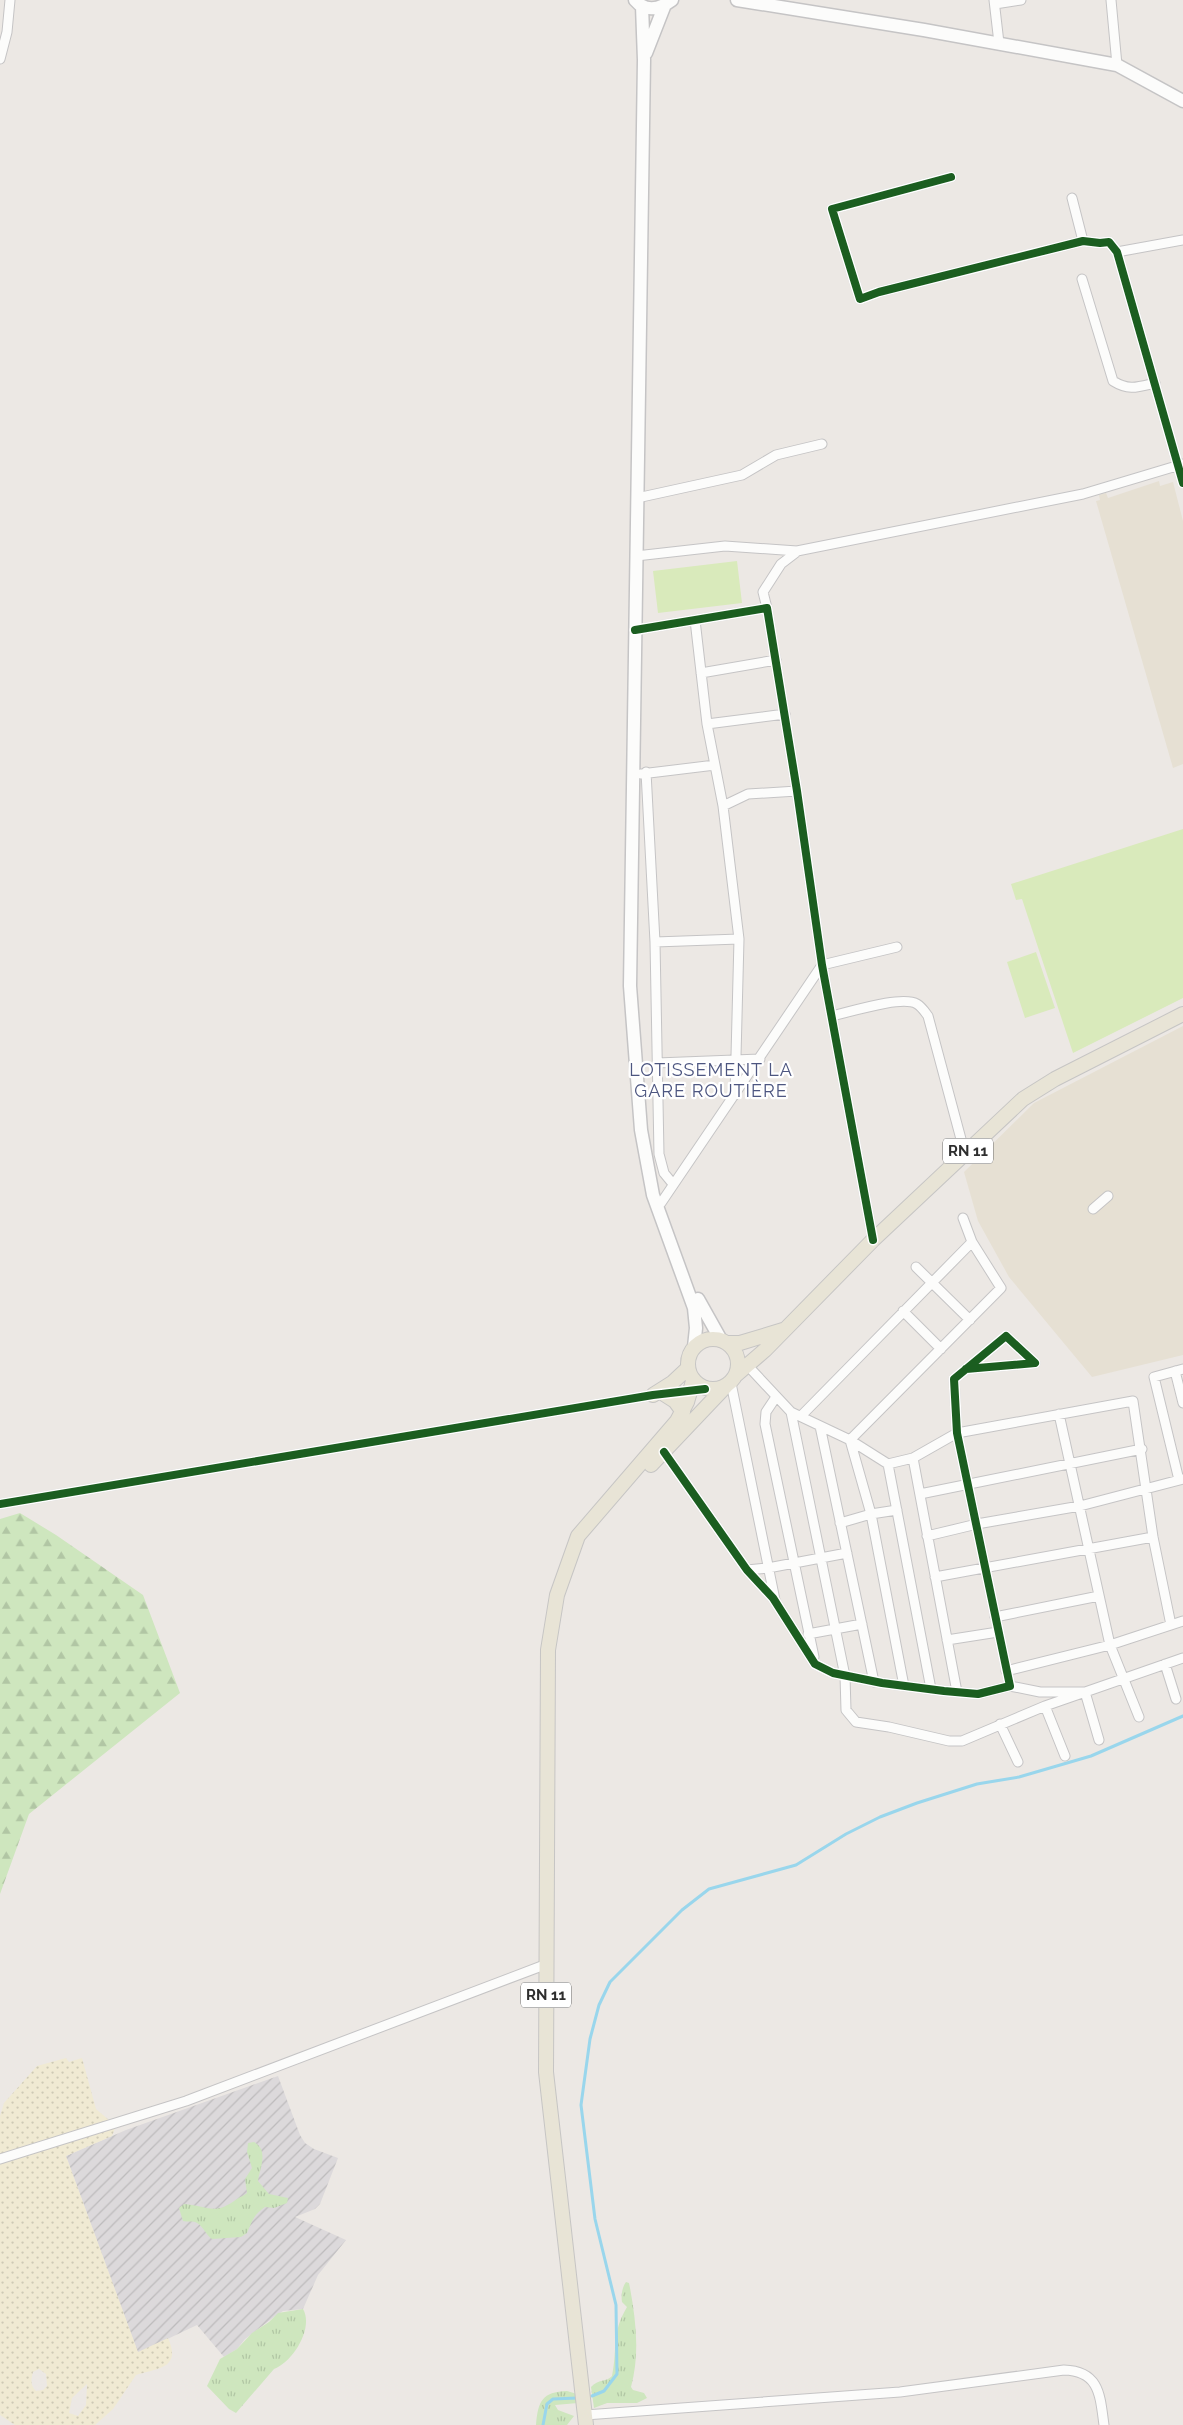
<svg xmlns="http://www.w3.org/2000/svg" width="1183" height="2425" viewBox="0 0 1183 2425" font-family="Raleway,sans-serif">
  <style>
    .industrial { fill: url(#industrial-furrows) }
    .education { fill: #e6e0d3 }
    .grass { fill: url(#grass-tufts) }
    .forest { fill: url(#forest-firs) }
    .sand { fill: url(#sand-dots); fill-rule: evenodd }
    .pitch { fill: #d9eabb }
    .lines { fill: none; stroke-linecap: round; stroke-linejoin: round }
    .stream { stroke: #99d6ec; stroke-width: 3 }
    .minor-casing { stroke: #c5c4c5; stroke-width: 11 }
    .secondary-casing { stroke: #c5c4c5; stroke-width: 15 }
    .primary-casing { stroke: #c6c5c4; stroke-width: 16 }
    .minor { stroke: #fcfcfb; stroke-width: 9 }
    .secondary { stroke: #fcfcfb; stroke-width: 12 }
    .primary { stroke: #e8e4d6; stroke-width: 14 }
    .cycleway-casing { stroke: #fff; stroke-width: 11 }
    .cycleway { stroke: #1b5e20; stroke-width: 8 }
    .labels { text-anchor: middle; stroke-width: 4.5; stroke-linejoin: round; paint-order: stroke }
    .shield { fill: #fff; stroke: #6d6d6d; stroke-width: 1 }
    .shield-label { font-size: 15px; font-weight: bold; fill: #2e2e2e }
    .neighbourhood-label { font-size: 18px; letter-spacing: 1px; fill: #4d5680; stroke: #fff }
  </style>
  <defs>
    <pattern id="industrial-furrows" width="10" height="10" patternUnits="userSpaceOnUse" patternTransform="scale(1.25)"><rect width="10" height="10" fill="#dcd9db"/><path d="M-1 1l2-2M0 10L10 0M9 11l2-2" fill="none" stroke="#bdbbbc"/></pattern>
    <pattern id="grass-tufts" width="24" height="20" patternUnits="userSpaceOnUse" patternTransform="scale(1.25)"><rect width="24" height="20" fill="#cee6be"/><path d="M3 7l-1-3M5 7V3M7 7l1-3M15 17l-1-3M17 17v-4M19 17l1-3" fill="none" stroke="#b1c6a4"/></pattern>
    <pattern id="forest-firs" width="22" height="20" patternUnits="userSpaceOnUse" patternTransform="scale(1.25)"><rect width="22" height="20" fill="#cee6be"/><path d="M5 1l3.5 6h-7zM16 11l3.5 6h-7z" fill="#b1c6a4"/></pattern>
    <pattern id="sand-dots" width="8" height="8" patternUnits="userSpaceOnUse" patternTransform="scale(1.25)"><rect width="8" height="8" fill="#f0ead3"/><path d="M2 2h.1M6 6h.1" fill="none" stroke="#cec9b5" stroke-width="1.8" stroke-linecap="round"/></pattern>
  </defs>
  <rect width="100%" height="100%" fill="#ece8e4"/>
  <path class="industrial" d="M278,2076L300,2135L305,2143L314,2149L338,2158L320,2204L315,2209L295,2217L346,2240L318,2275L303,2309L283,2311L274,2317L245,2339L237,2349L224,2357L197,2325L138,2353L66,2156L126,2130Z"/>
  <path class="education" d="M1159,481L1160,486L1173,482L1183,521V764L1173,768L1096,501L1100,500L1099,495L1106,493L1108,498Z
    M1183,1026V1355L1092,1377L1009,1277L978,1221L964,1172L1034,1103Z"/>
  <path class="grass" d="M254,2142C269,2150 260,2168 258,2181L269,2194L288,2198L287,2203L274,2208L265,2207C253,2215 252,2222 247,2233L241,2237L212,2239C206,2235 202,2224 195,2222C192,2221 187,2222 183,2221L179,2208L184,2204C209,2206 214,2216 237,2199C241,2196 244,2196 247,2193L245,2179L252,2168L247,2152L248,2143Z
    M626,2282L629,2283L630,2288C636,2321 640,2354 631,2387L633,2390L644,2393L647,2398L637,2403H607L594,2408L591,2387C598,2379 607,2382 612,2376C618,2347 611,2334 627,2307L622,2302C621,2296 622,2287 626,2282Z
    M303,2309C314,2328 293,2362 274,2369L236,2413L229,2409L207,2386L220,2359L237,2349L252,2333L269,2322L278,2313Z
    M567,2391L577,2394L578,2403L555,2405L558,2410L574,2416L567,2425H536C538,2401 542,2392 567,2391Z"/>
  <path class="forest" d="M20,1513L56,1535L143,1595L180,1693L29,1814L0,1894V1519Z"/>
  <path class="sand" d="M66,2058L69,2062L82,2058L96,2109L116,2126L112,2136L66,2156L138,2352L168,2338C182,2369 157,2368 136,2375L113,2409L95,2425H15L0,2415V2116L4,2103L37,2066ZM39,2369L46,2374L47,2386L43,2390L36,2391C30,2385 31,2380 33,2372ZM87,2384L86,2405L78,2416L69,2413L72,2398Z"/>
  <path class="pitch" d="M737,561L742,603L658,613L653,571Z
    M1183,829V998L1073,1053L1022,899L1016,900L1011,884Z
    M1036,952L1055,1008L1025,1018L1007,962Z"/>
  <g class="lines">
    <path class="stream" d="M592,2396L604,2391L617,2374L616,2305L595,2219L581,2105L590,2039L599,2005L610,1982L682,1910L709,1889L796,1865L846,1834L880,1817L917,1803L977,1784L1019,1777L1091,1756L1183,1716
      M543,2425L547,2404L553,2399L577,2398"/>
    <defs>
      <path id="minor" d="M994,0L999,43
        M1111,0L1117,65
        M995,4L1021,0
        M0,59L7,32L10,0
        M951,177L832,209L860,299L879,292L1083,241L1100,243L1109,242L1117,252L1183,483
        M1072,198L1083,241
        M1117,252L1183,240
        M1082,279L1113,381C1129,391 1138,387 1155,383
        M637,498L742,475L776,455L822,444
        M636,556L725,546L797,551L1083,494L1183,464
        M767,608L763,592L781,564L798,551
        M695,620L707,724L723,806L739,939L735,1095
        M635,630L767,608L797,791L822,965L873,1240
        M701,673L776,660
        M707,724L785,714
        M646,772L655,942L659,1154L664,1173L673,1184
        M641,774L715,765
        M723,806L748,794L797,791
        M655,942L739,939
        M832,1016C850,1012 902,995 917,1004C922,1007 925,1012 928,1016L965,1154
        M657,1063L760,1059
        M661,1203L822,965L897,947
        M1093,1209L1108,1196
        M916,1267L970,1320
        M903,1311L941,1349
        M748,1366L791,1412L850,1440L888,1464L913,1458L957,1433L1133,1401L1153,1537L1171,1625
        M1175,1371L1183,1403
        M731,1383L775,1600
        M776,1397L766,1412L765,1424L814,1657
        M791,1412L845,1676L846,1710L856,1722L889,1727L949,1741H962L1045,1706L1183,1658
        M1059,1414L1110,1645L1139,1717
        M801,1416L972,1242
        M820,1426L874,1682
        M664,1452L747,1570L773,1598L815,1664L833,1673L882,1683L944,1691L978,1694L1010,1686L957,1433L954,1379L1006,1336L1035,1363L966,1369
        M913,1458L957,1692
        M888,1464L931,1689
        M1179,1480L1154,1377L1183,1369
        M920,1494L1142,1449
        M0,1504L653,1395L705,1389
        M840,1523L871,1514L897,1510
        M927,1536L977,1524L1080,1506L1183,1479
        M747,1570L768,1568L847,1553
        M935,1577L1153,1537
        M995,1617L1099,1596
        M808,1634L862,1624
        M947,1640L998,1632
        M1165,1664L1176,1699
        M1006,1671L1110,1645L1183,1621
        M904,1686L871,1514L850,1440L1001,1288L972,1242L963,1218
        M1010,1686L1040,1692H1085L1099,1740
        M1045,1706L1065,1756
        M1000,1724L1018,1762
        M0,2159L186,2101L547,1964
        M585,2415L900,2392L1064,2370C1100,2371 1100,2396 1104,2425"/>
      <path id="secondary" d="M635,0C646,13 660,9 672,0
        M737,0L924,30L1117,65L1183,101
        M642,6L644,60L630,986L641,1130L653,1195L694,1308L696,1328L694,1347
        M646,53L664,7
        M698,1299L721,1340"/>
      <path id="primary" d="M688 1364a25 25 0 1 1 50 0a25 25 0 1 1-50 0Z
        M727,1343H740L783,1330
        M736,1375L765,1350L873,1240L1023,1099L1055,1079L1183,1014
        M664,1394L675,1401L683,1412
        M653,1395L672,1383L688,1368
        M651,1465L726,1386
        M586,2425L546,2072L548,1650L557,1595L578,1536L677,1421L687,1402L693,1381"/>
    </defs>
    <use href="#minor" class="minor-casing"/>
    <use href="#secondary" class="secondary-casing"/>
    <use href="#primary" class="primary-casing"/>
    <use href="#minor" class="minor"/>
    <use href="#secondary" class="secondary"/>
    <use href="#primary" class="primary"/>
    <defs>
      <path id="cycleway" d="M951,177L832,209L860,299L879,292L1083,241L1100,243L1109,242L1117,252L1183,483
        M635,630L767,608L797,791L822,965L873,1240
        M664,1452L747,1570L773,1598L815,1664L833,1673L882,1683L944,1691L978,1694L1010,1686L957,1433L954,1379L1006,1336L1035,1363L966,1369
        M0,1504L653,1395L705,1389"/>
    </defs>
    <use href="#cycleway" class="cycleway-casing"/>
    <use href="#cycleway" class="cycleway"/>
  </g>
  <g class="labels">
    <g class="shield">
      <rect x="943" y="1138.5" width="50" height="25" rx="4"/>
      <rect x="521" y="1982.5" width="50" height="25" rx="4"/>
    </g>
    <g class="shield-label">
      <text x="968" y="1156">RN 11</text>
      <text x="546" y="2000">RN 11</text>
    </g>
    <g class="neighbourhood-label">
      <text x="711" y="1076">LOTISSEMENT LA<tspan x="711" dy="21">GARE ROUTIÈRE</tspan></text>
    </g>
  </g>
</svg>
